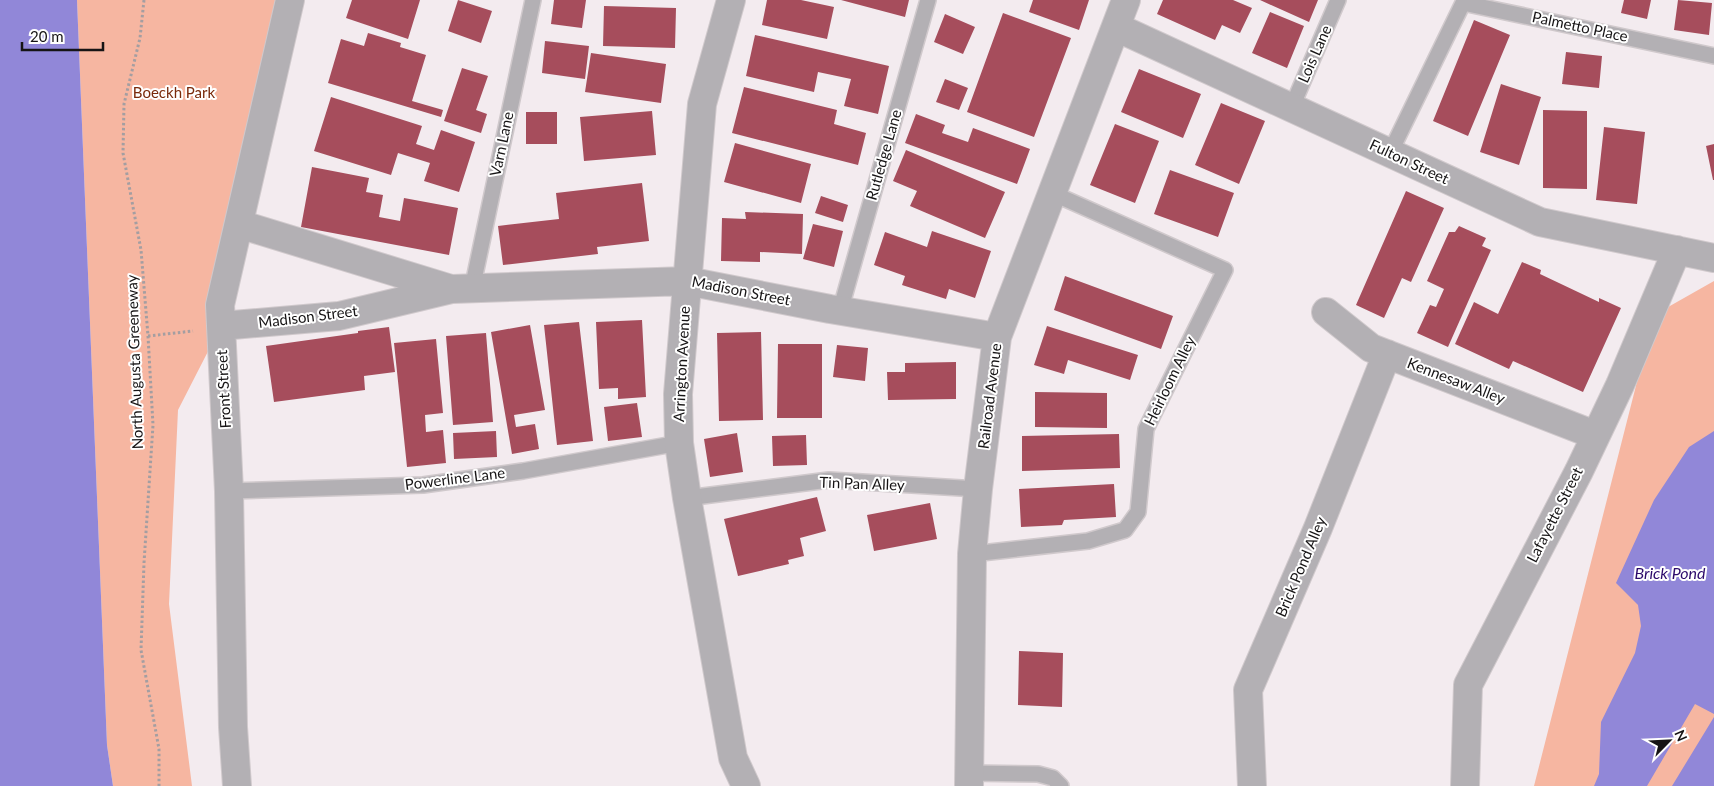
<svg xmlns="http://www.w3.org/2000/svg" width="1714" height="786" viewBox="0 0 1714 786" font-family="Lato,sans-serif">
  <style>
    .green { fill: #f6b6a1 }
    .water { fill: #9187d8 }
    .building { fill: #a64d5c }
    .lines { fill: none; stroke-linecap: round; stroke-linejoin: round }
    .service-casing { stroke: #d0c9cc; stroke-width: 18 }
    .minor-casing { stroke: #d0c9cc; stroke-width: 30 }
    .path { stroke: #a49ea1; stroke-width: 3; stroke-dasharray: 2.5 2.5; stroke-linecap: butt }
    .service { stroke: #b3b0b4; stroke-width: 15 }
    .minor { stroke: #b3b0b4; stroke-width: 28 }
    .labels { text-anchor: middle; stroke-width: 4; stroke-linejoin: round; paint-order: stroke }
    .street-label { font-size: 15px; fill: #161415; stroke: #fff }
    .park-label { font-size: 15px; fill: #7a2a0b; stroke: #fff }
    .water-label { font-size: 16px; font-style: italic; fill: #2c0a6b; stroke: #fff }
  </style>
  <rect width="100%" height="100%" fill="#f3ebef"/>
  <path class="green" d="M77,0H290L221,326L178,410L169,604L192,786H113L107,745Z
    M1714,281V786H1534L1654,315Z"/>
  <path class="water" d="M0,0H77L107,745L113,786H0Z
    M1714,431V714L1695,704L1647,786H1594L1599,774L1601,722L1635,653L1641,626L1638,605L1616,583L1654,500L1689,447Z
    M1714,717V786H1672Z"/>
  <path class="building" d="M352,0H420L408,39L346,18Z
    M458,0L492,11L481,43L448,31Z
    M554,0H586L582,28L551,24Z
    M767,0H801L834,7L827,39L762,25Z
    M841,0H909L905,17Z
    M1033,0H1089L1079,30L1029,12Z
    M1163,0H1233L1252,8L1240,33L1222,25L1215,40L1157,14Z
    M1260,0H1318L1309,22Z
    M1624,0H1651L1647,19L1621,13Z
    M1678,0L1712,3L1709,35L1674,30Z
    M604,6L676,8L675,48L603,46Z
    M1270,12L1304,26L1287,68L1252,53Z
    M1003,13L1071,38L1034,137L967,112Z
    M945,14L975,27L963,54L934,42Z
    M1474,20L1510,35L1468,136L1433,121Z
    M368,33L401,43L400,47L426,55L412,101L443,110L441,117L328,83L341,39L364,46Z
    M755,35L889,66L878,114L844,106L851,79L818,72L814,92L746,76Z
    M545,41L589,46L585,79L542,73Z
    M1566,52L1602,56L1599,88L1562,84Z
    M591,53L666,64L661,103L585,92Z
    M462,68L488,76L476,110L487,114L481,133L444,121Z
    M1139,69L1201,94L1183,138L1121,112Z
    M945,79L968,88L959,110L936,102Z
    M1501,84L1541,97L1519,165L1480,152Z
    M744,87L837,110L834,124L866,133L858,165L732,133Z
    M331,97L422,126L416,144L434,150L441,130L475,142L459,192L424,181L430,163L398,153L391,175L314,151Z
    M1221,103L1265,121L1239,184L1195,165Z
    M1543,110L1587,111V189L1543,188Z
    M652,111L656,155L584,161L580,117Z
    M526,112H557V144H526Z
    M916,114L945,125L942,133L968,142L973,128L1030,149L1017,184L905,143Z
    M1115,124L1159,141L1135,203L1090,185Z
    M1604,127L1645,132L1637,204L1596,200Z
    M735,143L811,164L801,203L724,182Z
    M1714,144V180H1713L1706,146Z
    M906,150L1005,192L985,238L910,206L917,191L893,181Z
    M312,167L369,178L366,192L383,195L379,217L400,221L404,198L458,208L449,255L301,227Z
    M1170,170L1234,193L1218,237L1154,214Z
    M642,183L649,241L597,247L598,254L503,265L498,226L559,219L556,193Z
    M1406,191L1444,208L1411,282L1402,278L1384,318L1356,305Z
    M821,196L848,205L843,222L815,213Z
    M745,212L803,214L802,254L760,252V262L721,261L722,218L746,219Z
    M813,224L843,231L834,267L803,259Z
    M1459,226L1486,238L1482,246L1491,250L1448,347L1417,333L1430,305L1436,307L1444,289L1427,281L1449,232H1455Z
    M932,231L991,251L975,298L949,289L946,299L902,285L905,276L874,265L885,232L927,247Z
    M1522,262L1541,270L1540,274L1599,302V298L1621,308L1583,392L1513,361L1509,369L1455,344L1474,302L1498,314Z
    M1065,276L1173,316L1161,349L1054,310Z
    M642,320L646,397L618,399V388L599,389L596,322Z
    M579,322L593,441L557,445L544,325Z
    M530,325L545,410L514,415L516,427L535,424L539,449L512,454L491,332Z
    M1047,326L1138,355L1130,380L1068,360L1064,374L1034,365Z
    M389,327L395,372L364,376L365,390L274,402L266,346L358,333V331Z
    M761,332L763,420L719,421L717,333Z
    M486,333L493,422L453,425L446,336Z
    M436,339L443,413L425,415L426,432L443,430L446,463L407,467L394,343Z
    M778,344H822V418H777Z
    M837,345L868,348L865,381L833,377Z
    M956,362V399L888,400L887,372H905V363Z
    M1035,392L1107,393V428L1035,427Z
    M637,403L642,437L608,441L604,407Z
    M496,431L497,457L454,459L453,433Z
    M737,433L743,472L710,477L704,439Z
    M1119,434L1120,468L1022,471V436Z
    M806,435L807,465L773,466L772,436Z
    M1114,484L1116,517L1064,520L1062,525L1021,527L1019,489Z
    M817,497L826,531L800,538L804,556L788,560L789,564L738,576L724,519Z
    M930,503L937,539L874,551L867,515Z
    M1019,651L1063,653L1062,707L1018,705Z"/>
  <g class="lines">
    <defs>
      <path id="service" d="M1291,109L1338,0
        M1390,153L1463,3L1714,56
        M472,289L533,0
        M840,311L928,0
        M229,491L423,485L523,471L679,443
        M687,498L829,480L978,489
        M972,554L1088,541L1125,530L1138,512L1146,429L1225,270L1052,193
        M969,773L1038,774L1053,778L1061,786"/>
      <path id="minor" d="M731,0L702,104L678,394L679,443L687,498L733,758L746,786
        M1116,27L1540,222L1714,258
        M239,224L451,289
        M1326,312L1371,348L1595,435
        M221,326L339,316L452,289L687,281L830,309L997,337
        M237,786L233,727L229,491L220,305L290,0
        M969,786L972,554L978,489L997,337L1126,0
        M1252,786L1248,690L1318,528L1387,354
        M1465,786L1468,685L1579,471L1620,385L1677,250"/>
    </defs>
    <use href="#service" class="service-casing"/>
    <use href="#minor" class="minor-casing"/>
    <path class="path" d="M144,0L140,38L124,104L123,153L141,250L148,336L153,425L144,563L141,650L159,749V786
      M148,336L193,331"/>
    <use href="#service" class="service"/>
    <use href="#minor" class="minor"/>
  </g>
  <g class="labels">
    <g class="street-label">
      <text transform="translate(1580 27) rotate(12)" y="5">Palmetto Place</text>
      <text transform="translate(1315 54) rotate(-66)" y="5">Lois Lane</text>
      <text transform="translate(502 144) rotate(-78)" y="5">Varn Lane</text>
      <text transform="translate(884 155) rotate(-74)" y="5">Rutledge Lane</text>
      <text transform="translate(1409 162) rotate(25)" y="5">Fulton Street</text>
      <text transform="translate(741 291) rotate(11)" y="5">Madison Street</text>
      <text transform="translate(308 317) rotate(-7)" y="5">Madison Street</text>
      <text transform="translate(135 362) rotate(-92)" y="5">North Augusta Greeneway</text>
      <text transform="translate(682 364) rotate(-87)" y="5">Arrington Avenue</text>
      <text transform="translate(1170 381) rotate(-64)" y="5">Heirloom Alley</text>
      <text transform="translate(1456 381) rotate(21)" y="5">Kennesaw Alley</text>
      <text transform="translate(224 389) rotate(-93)" y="5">Front Street</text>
      <text transform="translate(990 396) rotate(-83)" y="5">Railroad Avenue</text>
      <text transform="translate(455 479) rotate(-7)" y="5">Powerline Lane</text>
      <text transform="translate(862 484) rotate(2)" y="5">Tin Pan Alley</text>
      <text transform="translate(1555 515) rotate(-63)" y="5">Lafayette Street</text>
      <text transform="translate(1301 567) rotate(-67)" y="5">Brick Pond Alley</text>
    </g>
    <g class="park-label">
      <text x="174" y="98">Boeckh Park</text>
    </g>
    <g class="water-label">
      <text x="1670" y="579">Brick Pond</text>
    </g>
  </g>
  <g transform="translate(1669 741) rotate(66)" stroke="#ffffff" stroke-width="4" paint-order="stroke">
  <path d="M0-4L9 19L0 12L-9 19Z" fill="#161415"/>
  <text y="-8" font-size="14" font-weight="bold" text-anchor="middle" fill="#161415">N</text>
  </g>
  <path d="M22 42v8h81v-8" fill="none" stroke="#161415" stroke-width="2.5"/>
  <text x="30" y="42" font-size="15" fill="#161415" stroke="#ffffff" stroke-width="4" paint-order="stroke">20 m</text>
</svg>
